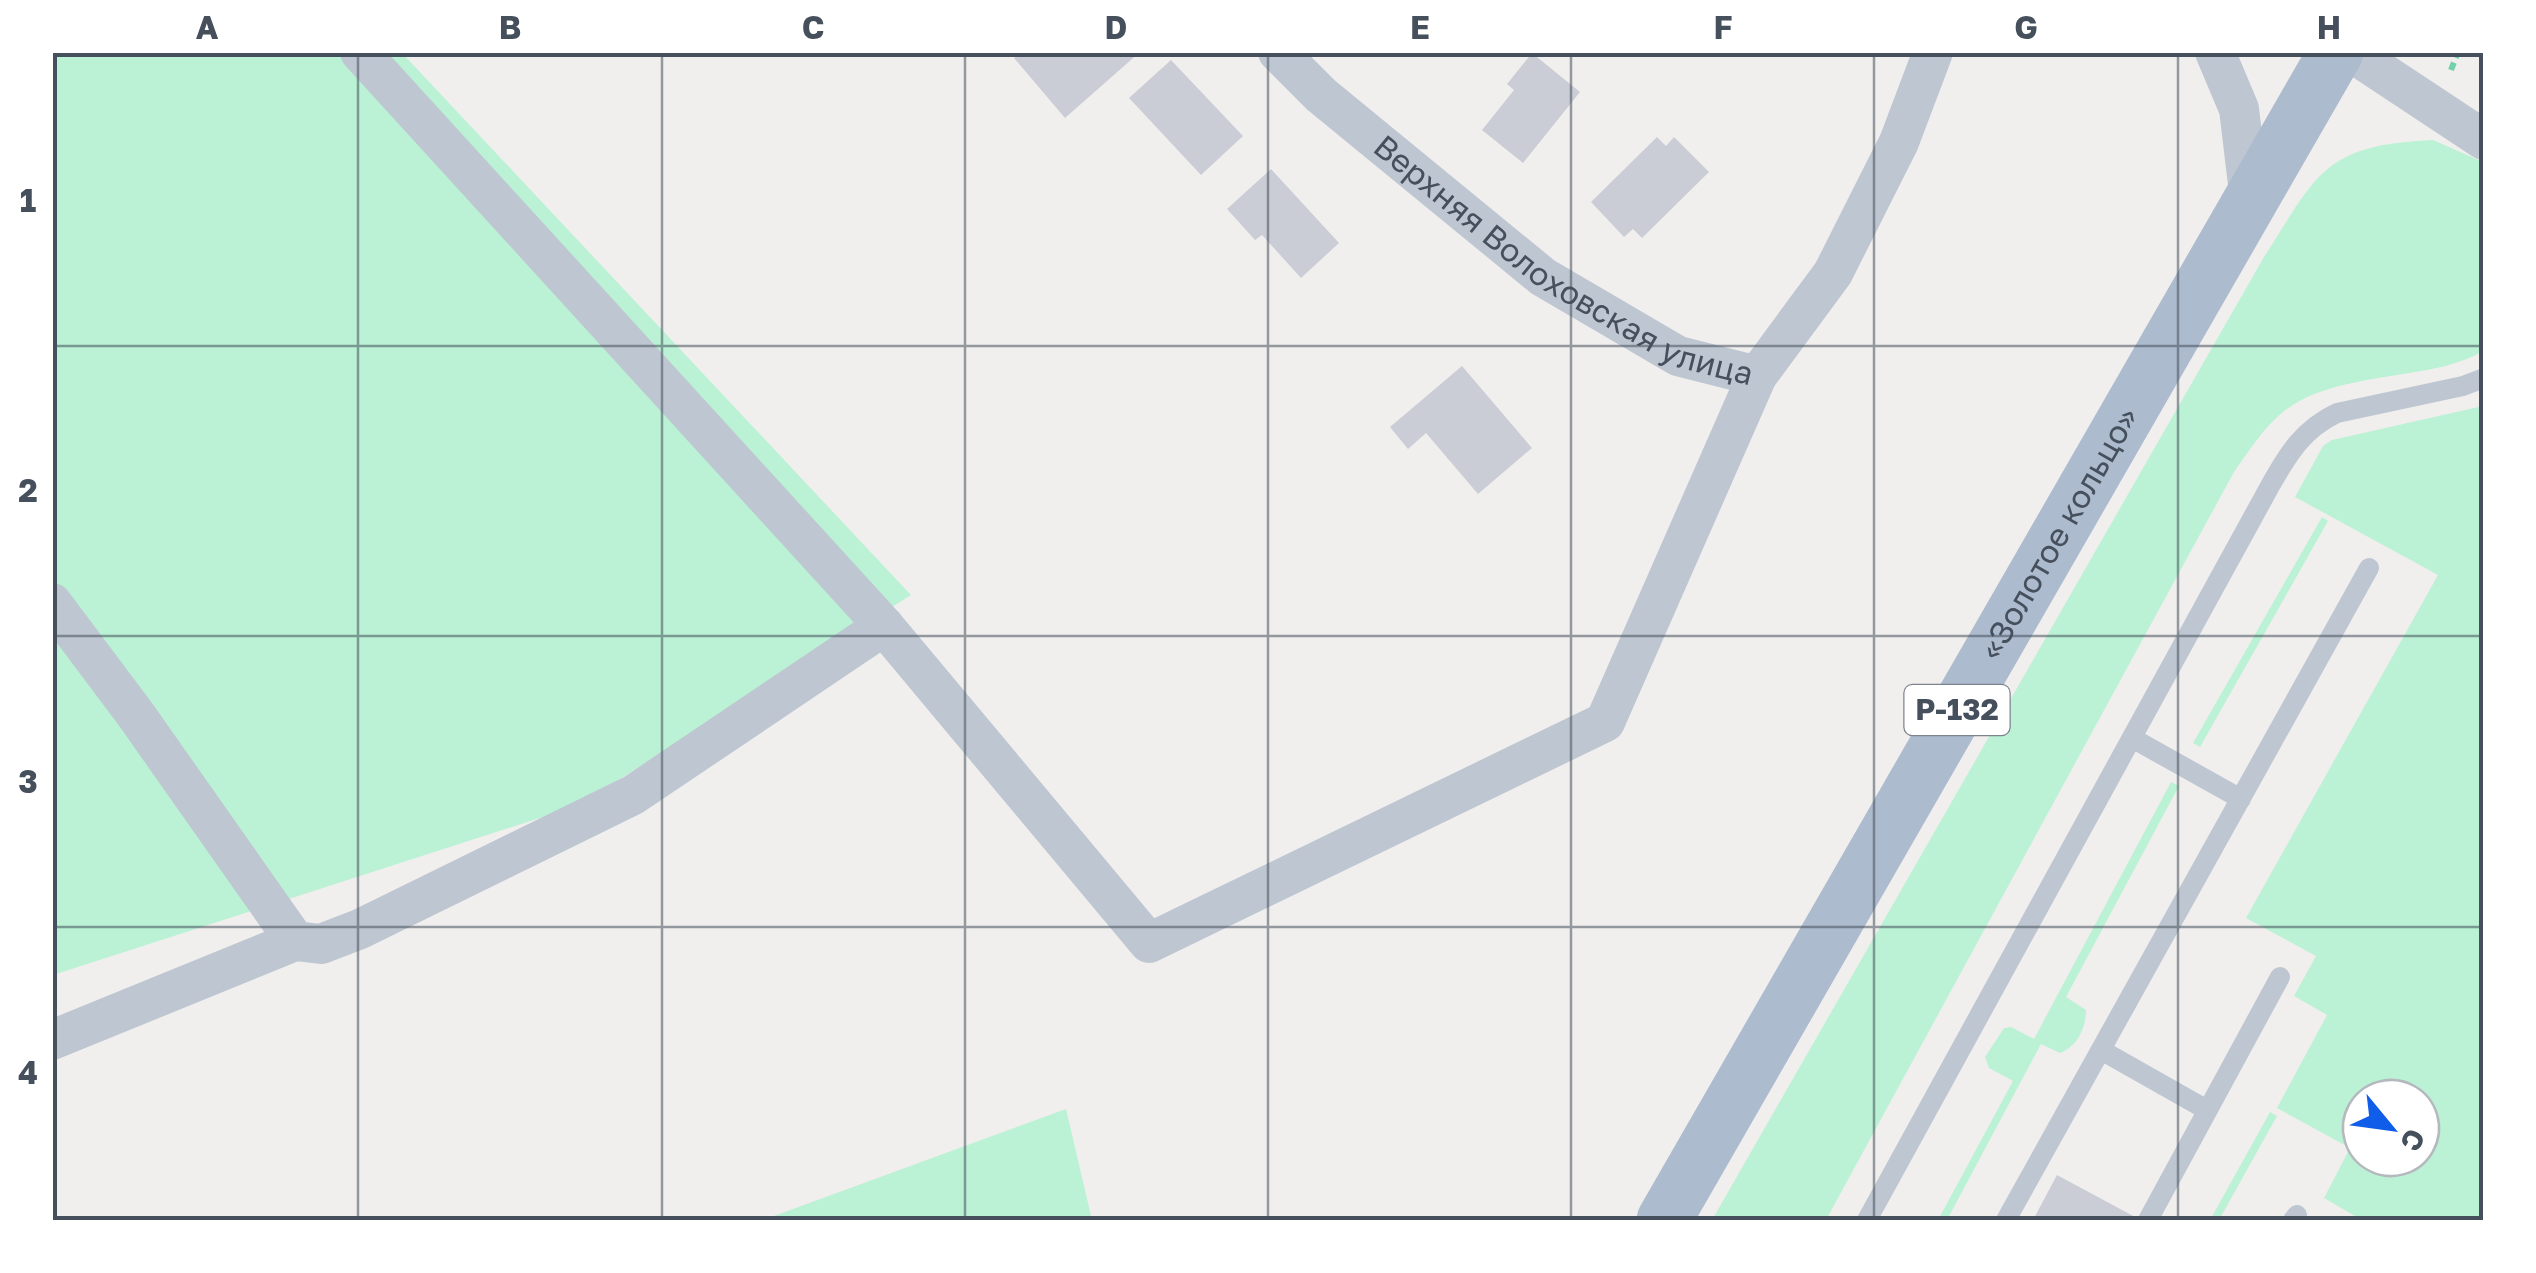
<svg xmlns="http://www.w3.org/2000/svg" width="2536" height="1273" viewBox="0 0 2536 1273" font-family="'Golos Text',sans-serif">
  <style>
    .green { fill: #bbf1d4; fill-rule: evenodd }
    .building { fill: #cacdd5 }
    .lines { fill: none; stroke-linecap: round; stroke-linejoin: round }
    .path { stroke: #71d1aa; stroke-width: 6; stroke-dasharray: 8 5; stroke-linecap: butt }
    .lane { stroke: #bec7d1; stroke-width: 20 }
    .street { stroke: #bec7d1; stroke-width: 40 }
    .primary { stroke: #adbbcf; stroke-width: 55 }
    .grid { fill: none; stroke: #46505d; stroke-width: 2.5; stroke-opacity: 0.55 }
    .labels { text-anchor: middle; stroke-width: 9; stroke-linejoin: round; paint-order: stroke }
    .shield { fill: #fff; stroke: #7e848e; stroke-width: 2.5 }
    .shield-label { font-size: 30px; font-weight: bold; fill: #46505d }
    .street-label { font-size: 32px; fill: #46505d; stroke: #fff }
    .neatline { fill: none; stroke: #46505d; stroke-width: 4 }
    .grid-label { font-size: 32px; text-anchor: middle; font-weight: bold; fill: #46505d }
  </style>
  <rect width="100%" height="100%" fill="#f1efee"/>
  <path class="green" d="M52,53H402L911,595L577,806L53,975Z
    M2433,140L2483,162V351C2462,364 2434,369 2409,373C2369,380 2316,385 2283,412C2263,428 2249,451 2234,472L1826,1220H1712L2264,257C2318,173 2324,145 2433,140Z
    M2483,406V1220H2353L2355,1216L2324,1198L2350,1148L2277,1108L2327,1015L2294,996L2316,956L2246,918L2438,575L2295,497L2323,446L2332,440ZM2421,1098V1158H2361V1098Z
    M2322,517L2328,521L2200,747L2193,743Z
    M2171,782L2179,786L2066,997L2086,1010C2086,1028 2077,1047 2060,1053L2041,1044L1947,1220H1938L2013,1081L1989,1068L1985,1057L2004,1028L2011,1027L2034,1039Z
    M1066,1109L1092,1220H763Z
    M2270,1112L2277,1116L2219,1220H2210Z"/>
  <path class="building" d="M1021,52H1140L1065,118L1014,58Z
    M1532,53L1580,92L1523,163L1482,130L1514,90L1507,84Z
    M1171,60L1243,136L1201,175L1129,98Z
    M1657,137L1666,146L1674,137L1709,172L1642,238L1633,229L1624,237L1591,202Z
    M1271,169L1339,243L1301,278L1262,235L1255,240L1227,209Z
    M1462,366L1532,448L1478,494L1426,433L1408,449L1390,427Z
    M2057,1175L2137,1218L2136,1220H2033Z"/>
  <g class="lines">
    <path class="path" d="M2451,70L2458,52"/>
    <path class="lane" d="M2132,738L2241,799
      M2101,1050L2207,1110
      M1867,1220L2270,486C2288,454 2303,429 2337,413L2463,386L2484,378
      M2006,1220L2369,568
      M2148,1220L2280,977
      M2293,1220L2297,1215"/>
    <g class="street">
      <path d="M360,52L884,626L1149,943L1605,722L1757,376"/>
      <path id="s1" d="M1278,52L1321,95L1543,277L1678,356L1757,376L1833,273L1899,142L1933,52"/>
      <path d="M2215,52L2239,109L2250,201"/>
      <path d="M2351,52L2484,140"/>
      <path d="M52,603L136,715L295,941"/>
      <path d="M52,1040L295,941L321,944L360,929L633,795L884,626"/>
    </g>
    <path class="primary" id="s2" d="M1664,1220L2336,52"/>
  </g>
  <path class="grid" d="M358,52V1220M662,52V1220M965,52V1220M1268,52V1220M1571,52V1220M1874,52V1220M2178,52V1220M52,346H2484M52,636H2484M52,927H2484"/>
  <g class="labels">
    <rect class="shield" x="1904.5" y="685" width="105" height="50" rx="8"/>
    <g class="shield-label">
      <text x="1957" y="720">Р-132</text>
    </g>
    <g class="street-label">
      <text dy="11" stroke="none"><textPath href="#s1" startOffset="358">Верхняя Волоховская улица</textPath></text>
      <text dy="11" stroke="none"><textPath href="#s2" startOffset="792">«Золотое кольцо»</textPath></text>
    </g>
  </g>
  <rect width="2536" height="1273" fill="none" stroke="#ffffff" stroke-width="110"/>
  <g transform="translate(2391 1128) rotate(119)"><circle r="48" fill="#ffffff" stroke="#b5b9be" stroke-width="2.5"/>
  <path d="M0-8L18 38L0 25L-18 38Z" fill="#105dea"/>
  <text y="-15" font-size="28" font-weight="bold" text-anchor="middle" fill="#46505d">С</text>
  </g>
  <rect x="55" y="55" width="2426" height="1163" class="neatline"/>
  <g class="grid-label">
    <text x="207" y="39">A</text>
    <text x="510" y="39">B</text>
    <text x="813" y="39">C</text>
    <text x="1116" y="39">D</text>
    <text x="1420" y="39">E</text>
    <text x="1723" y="39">F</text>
    <text x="2026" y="39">G</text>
    <text x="2329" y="39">H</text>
    <text x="28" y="212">1</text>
    <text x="28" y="502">2</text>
    <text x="28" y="793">3</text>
    <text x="28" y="1084">4</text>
  </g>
</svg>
